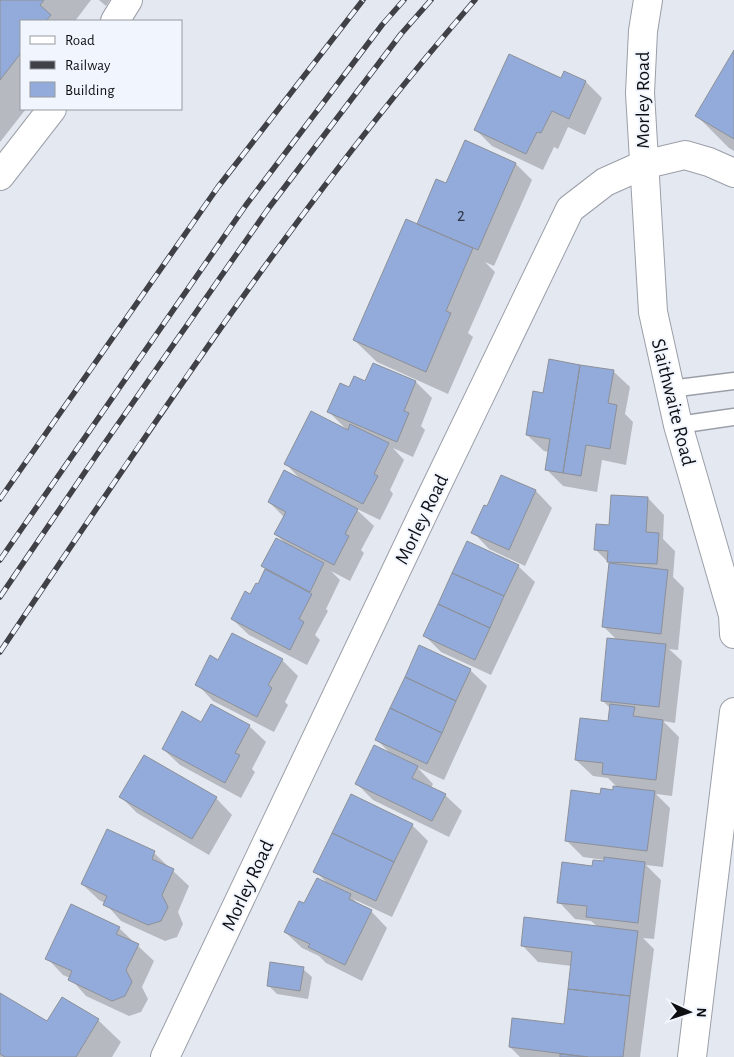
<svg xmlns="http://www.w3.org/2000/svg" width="734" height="1057" viewBox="0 0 734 1057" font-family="'Alegreya Sans',sans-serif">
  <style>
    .shadow { fill: #0003 }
    .building { fill: #93abdb; stroke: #8c9098 }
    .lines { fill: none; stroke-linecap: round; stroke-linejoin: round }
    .lane-casing { stroke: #9b9fa8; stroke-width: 19 }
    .street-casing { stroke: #9b9fa8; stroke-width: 30 }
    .secondary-casing { stroke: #9b9fa8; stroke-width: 30 }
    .lane { stroke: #fff; stroke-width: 16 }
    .street { stroke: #fff; stroke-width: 28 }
    .secondary { stroke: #fff; stroke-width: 28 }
    .rail-casing { stroke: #404146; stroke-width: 5.5 }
    .rail { stroke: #f1f6fe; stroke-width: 4; stroke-dasharray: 11; stroke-linecap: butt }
    .labels { text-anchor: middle; stroke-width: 4; stroke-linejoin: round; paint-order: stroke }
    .number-label { font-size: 18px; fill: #2f3644 }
    .street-label { font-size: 20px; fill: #0e0f12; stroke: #f1f6fe }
  </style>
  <rect width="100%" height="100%" fill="#e4e8f1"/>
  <path class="shadow" d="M0,0H91L75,21H21V109H26L0,142Z
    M99,0H110L106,6Z
    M734,53V151L729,148L697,116Z
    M562,80L586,82L602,98L585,135L568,127L558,149L554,147L543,170L492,146L476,130Z
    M516,164L532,180L494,266L485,262L495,272L468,333L473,337L448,394L377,362L354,340L418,225L447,185Z
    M613,371L630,387L625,414L633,422L626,465L602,460L597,492L563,486L546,469L549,452L544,451L527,435L544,394Z
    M414,380L432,398L421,426L425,430L413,457L393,448L404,460L390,490L393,494L380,520L355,508L374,526L361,550L364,553L350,581L331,571L340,580L326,609L328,611L315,635L320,640L307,665L249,635L232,619L258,586L266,570L263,566L284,542L275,534L284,517L269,502L301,480L286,464L347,430L329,412L350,389L366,382Z
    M502,476L536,491L552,508L525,566L489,549L473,532L487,508Z
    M648,498L664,515L663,539L675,551L673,577L684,588L678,650L669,649L682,661L675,723L663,721L679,737L672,796L656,794L670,808L663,867L646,865L661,880L654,939L643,938L654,949L640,1057H520L510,1047L565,1026L572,966L538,962L522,945L598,927L591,921L575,919L559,902L593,867L605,862V860L583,857L567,841L602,795L614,791L618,788L608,778L593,776L576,760L609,722L611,709L602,700L617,640L604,627L610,564L595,549L610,526Z
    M518,566L535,582L491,675L441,652L425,636Z
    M282,660L298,676L285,702L288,705L274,732L213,701L197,684L219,661Z
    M470,670L487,686L444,780L418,768L433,784L431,788L445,795L462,811L449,837L373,800L357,784L391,754L377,740Z
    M201,723L249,726L266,742L252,769L255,772L241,798L180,765L163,749Z
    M121,797L216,798L232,815L209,855L137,813Z
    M412,825L428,841L392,917L353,899L362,907L371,911L387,928L362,981L326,963L319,956L302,948L285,932L305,905L328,884L315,871Z
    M154,853L189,886L178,912L183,924L177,937L165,941L121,921L105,903L99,900L82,884Z
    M119,928L154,961L142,987L148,999L141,1012L129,1016L86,996L70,978L63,975L47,958Z
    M303,969L312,977L308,999L277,994L268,985Z
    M0,995L48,1023L98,1020L121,1042L112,1057H0Z"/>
  <path class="building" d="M0,0H44L40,5L51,15L46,21H21V53L0,80Z
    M734,50V139L695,116Z
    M509,54L561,78L564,71L586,81L569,119L552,111L541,133L537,132L526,154L474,130Z
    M465,140L516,163L478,250L417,224L436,179L446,183Z
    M406,219L473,248L446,311L451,313L426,372L353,340Z
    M549,359L580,365L563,473L545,470L550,439L526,435L533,391L543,393Z
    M373,363L416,381L404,411L409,413L397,442L327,412L340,383L349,387L354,376L365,381Z
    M580,365L614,370L608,403L617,405L610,449L586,445L581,476L563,473Z
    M311,411L348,430L350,424L389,443L374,474L378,476L363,504L284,464Z
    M284,470L358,509L345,534L349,536L334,565L274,534L286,512L268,502Z
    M501,475L536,490L509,550L471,533L484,505L487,506Z
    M611,495L648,497L646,532L659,533L657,564L607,562L608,551L594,550L596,524L609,525Z
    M276,538L324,563L310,592L261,566Z
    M467,541L519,565L504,596L452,573Z
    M609,563L668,570L661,634L602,627Z
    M265,569L312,594L299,619L304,622L290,650L231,619L245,591L250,594L256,583L258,584Z
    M452,573L504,596L490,628L438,604Z
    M438,604L490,628L475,660L423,636Z
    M232,633L283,659L268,685L272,688L257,717L195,685L210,655L218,660Z
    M607,638L666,644L659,707L601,701Z
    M419,645L471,669L456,701L405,677Z
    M405,677L456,701L442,733L390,708Z
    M211,704L250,725L235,753L240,755L225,783L162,749L182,711L201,722Z
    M610,704L635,707L633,716L663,720L656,780L602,774L603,763L575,760L580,718L608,721Z
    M390,708L442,733L427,764L375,740Z
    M374,745L418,766L412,778L446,794L432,821L355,784Z
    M144,755L217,797L192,839L119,797Z
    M613,786L655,791L647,851L565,841L571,790L600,794L601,788L613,790Z
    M351,794L413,824L394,862L332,833Z
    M107,829L155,851L152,859L174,869L162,895L168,907L161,921L148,925L103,905L107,896L81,884Z
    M332,833L394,862L376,901L313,872Z
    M604,857L645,862L638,923L586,917L587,906L557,903L562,862L592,866L593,860L604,861Z
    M317,878L351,894L349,899L372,910L345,965L308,947L310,944L284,932L299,901L304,903Z
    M71,904L120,927L116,934L139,944L126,970L132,982L125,996L112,1001L68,980L72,971L45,959Z
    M524,917L638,931L630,996L568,989L572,952L521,946Z
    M270,962L304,967L300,991L267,986Z
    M568,989L630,996L623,1057H588L509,1047L512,1018L564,1024Z
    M0,993L47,1021L62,997L99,1019L76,1057H5L0,1054Z
    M560,1054L588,1057H560Z"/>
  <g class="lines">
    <defs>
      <path id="lane" d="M670,389L734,381
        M678,425L734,417"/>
      <path id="street" d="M648,0L643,31L640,93L653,312L678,425L733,615L734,634
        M165,1057L422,516L570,209L605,182L643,165L685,155L709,162L734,173
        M692,1057L734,712"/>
      <path id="secondary" d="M115,21L128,0
        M0,176L52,109"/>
    </defs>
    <use href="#lane" class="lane-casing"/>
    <use href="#street" class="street-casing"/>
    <use href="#secondary" class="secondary-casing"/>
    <use href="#lane" class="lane"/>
    <use href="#street" class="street"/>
    <use href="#secondary" class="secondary"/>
    <defs>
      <path id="rail" d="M0,499L218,187L363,0
        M0,560L246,205L382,25L404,0
        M0,597L102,447L268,209L401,34L431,0
        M0,652C150,429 298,203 475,0"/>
    </defs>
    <use href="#rail" class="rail-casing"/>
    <use href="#rail" class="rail"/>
  </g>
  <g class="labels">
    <g class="number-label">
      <text x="461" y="221">2</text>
    </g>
    <g class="street-label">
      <text transform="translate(642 100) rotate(-90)" y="7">Morley Road</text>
      <text transform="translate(674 402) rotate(76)" y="7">Slaithwaite Road</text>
      <text transform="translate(421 519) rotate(-64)" y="7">Morley Road</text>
      <text transform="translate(247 885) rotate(-65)" y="7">Morley Road</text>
    </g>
  </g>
  <rect x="20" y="20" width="162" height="90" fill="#f1f6fe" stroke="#969aa0"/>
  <rect x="30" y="36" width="25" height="8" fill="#ffffff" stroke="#969aa0"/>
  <text x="65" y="45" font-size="15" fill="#0e0f12">Road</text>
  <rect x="30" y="61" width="25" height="8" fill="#404146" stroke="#969aa0"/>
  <text x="65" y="70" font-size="15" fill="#0e0f12">Railway</text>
  <rect x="30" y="82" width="25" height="15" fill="#93abdb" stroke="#969aa0"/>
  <text x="65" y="95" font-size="15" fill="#0e0f12">Building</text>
  <g transform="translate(689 1012) rotate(93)" stroke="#f1f6fe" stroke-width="4" paint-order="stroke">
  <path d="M0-4L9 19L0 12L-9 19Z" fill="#0e0f12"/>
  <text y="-8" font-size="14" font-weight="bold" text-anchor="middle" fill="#0e0f12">N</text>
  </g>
</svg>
